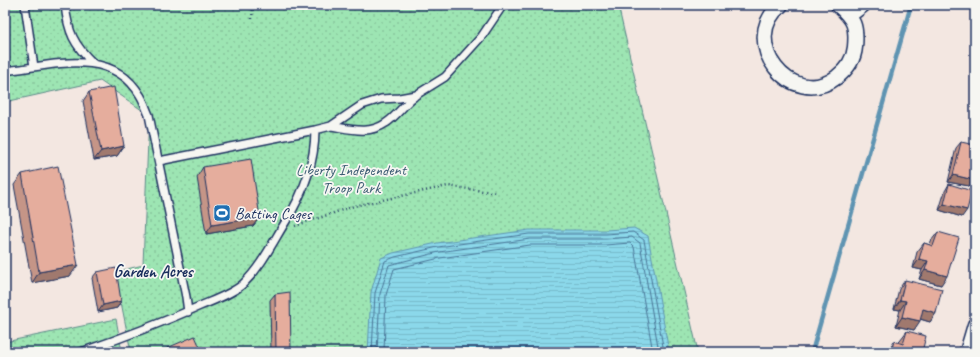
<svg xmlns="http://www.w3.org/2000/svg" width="980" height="357" viewBox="0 0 980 357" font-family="Caveat,sans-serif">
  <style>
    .park { fill: url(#park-dots); stroke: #5c8a88 }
    .water { fill: url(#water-rules); stroke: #5e94b2 }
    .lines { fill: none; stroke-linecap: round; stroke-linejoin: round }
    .shore { stroke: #487396; stroke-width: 1 }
    .stream { stroke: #5e94b2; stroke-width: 4.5 }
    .lane-casing { stroke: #1b2f5e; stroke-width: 10 }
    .street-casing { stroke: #1b2f5e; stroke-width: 17 }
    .path { stroke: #1b2f5e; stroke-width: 2.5; stroke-dasharray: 1 3; stroke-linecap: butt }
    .lane { stroke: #f6f6f2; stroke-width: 7 }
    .street { stroke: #f6f6f2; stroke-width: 14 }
    .wall { fill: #c59587; stroke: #1b2f5e }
    .shaded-wall { fill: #a0796e; stroke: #1b2f5e }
    .building { fill: #e5ad9d; stroke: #1b2f5e }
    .labels { text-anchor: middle; stroke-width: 3.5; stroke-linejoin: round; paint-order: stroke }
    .park-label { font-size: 16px; fill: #3c5c73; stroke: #f6f6f2 }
    .poi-label { font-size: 16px; fill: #1b2f5e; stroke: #f6f6f2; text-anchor: start }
    .neighbourhood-label { font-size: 17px; font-weight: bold; fill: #1b2f5e; stroke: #f6f6f2 }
  </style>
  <defs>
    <pattern id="park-dots" width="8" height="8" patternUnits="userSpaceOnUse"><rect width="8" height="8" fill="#9de5b3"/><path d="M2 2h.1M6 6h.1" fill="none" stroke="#87c59c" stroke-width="1.8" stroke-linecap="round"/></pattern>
    <pattern id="water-rules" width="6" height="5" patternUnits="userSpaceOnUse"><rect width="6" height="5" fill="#8bd8ea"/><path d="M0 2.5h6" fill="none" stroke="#77bacb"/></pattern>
  </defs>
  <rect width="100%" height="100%" fill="#f3e7e1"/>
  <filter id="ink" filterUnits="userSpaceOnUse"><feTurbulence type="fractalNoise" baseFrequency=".025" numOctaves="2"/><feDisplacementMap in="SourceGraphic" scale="8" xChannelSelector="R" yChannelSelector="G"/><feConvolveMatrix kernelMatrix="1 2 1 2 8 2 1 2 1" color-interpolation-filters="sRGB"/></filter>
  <g filter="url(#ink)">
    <path class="park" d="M5,5H618L698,352H131L115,272L143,265L149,115L100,81L5,102Z
      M116,319L122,352H5V342Z"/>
    <path class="water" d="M634,228L648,236L669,352H368L371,292L381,258L393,253L437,243L529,230H606Z"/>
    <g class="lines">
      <path class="shore" d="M372,352L375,293L385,261L395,257L438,247L529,234H606L633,232L644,240L664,352
        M377,352L380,294L389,265L439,252L530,239H606L632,237L640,243L659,352
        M384,352L386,295L394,269L440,258L530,245H605L630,243L634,247L653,352"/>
      <path class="stream" d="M812,352L911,5"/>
      <defs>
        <path id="lane" d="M25,5L34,67
          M65,5C68,32 74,45 93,63
          M5,71C51,66 111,46 140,95C144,101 146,109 149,115L186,297L188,312
          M331,126C350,129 369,135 386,123C397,116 404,104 414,97
          M159,161L315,130L331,126L362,105L381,99L399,98L416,95L445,77L482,36L503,5
          M81,352C122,338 161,323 200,306C214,300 232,294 243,284C261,267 273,242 286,221C303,194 315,162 315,130"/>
        <path id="street" d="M781,5C737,40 791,112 837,77C847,69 854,60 855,47C857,26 854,19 838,5
          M850,15L863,5
          M967,352L975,325"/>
      </defs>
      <use href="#lane" class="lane-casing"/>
      <use href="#street" class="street-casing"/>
      <path class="path" d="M252,19L253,5
        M295,226L354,206L448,186L497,193"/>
      <use href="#lane" class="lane"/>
      <use href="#street" class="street"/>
    </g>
    <path class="wall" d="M89,92L124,146L117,156L94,160L83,101Z
      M961,142L974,180L969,186L948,182L956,148Z
      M203,167L260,217L253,226L206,234L197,177Z
      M22,174L70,276L32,283L14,185Z
      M949,184L962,217L939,210L945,191Z
      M938,232L941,285L919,279L922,270L913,268L917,252L924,243L930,245L931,241Z
      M97,272L121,301L117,308L98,312L92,278Z
      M905,280L936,313L930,322L920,319L914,330L896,326L900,310L894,309L899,289Z
      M275,294L291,352H271L270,300Z
      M907,331L922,352H887L894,341L899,343L900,340Z
      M167,348L202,352H164Z"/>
    <path class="shaded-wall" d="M124,146L117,156L94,160L101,151Z
      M953,175L974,180L969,186L948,182Z
      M944,204L967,210L962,217L939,210Z
      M260,217L253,226L206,234L212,225Z
      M919,259L928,261L922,270L913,268Z
      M78,265L70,276L32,283L39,272Z
      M925,270L947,276L941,285L919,279Z
      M900,300L906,301L900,310L894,309Z
      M121,301L117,308L98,312L103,305Z
      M923,309L936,313L930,322L917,318Z
      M902,317L920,321L914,330L896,326Z"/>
    <path class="building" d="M114,87L124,146L101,151L89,92Z
      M961,142L975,145V174L974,180L953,175Z
      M251,159L260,217L212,225L203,167Z
      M58,166L78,265L39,272L22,174Z
      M949,184L972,191L967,210L944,204Z
      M938,232L959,238L947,276L925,270L928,261L919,259L924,243L933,246Z
      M116,268L121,301L103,305L97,272Z
      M905,280L942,289L936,313L923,309L920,321L902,317L906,301L900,300Z
      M290,292L291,352L276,351L275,294Z
      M907,331L926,336L922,352H891L894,341L903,344Z
      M195,336L202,352H168L167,348Z"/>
  </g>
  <defs>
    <symbol id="stadium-square" viewBox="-11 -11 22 22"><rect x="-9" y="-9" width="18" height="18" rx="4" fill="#1f6fb2" stroke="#f6f6f2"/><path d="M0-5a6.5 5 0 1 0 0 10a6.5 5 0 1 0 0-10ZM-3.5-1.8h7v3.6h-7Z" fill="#fff"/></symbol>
  </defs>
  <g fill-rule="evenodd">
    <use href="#stadium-square" x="212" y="203" width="20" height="20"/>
  </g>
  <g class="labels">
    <g class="park-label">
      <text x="351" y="175">Liberty Independent<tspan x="351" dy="18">Troop Park</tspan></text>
    </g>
    <g class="poi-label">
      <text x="235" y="219">Batting Cages</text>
    </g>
    <g class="neighbourhood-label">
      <text x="153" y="277">Garden Acres</text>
    </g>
  </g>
  <rect width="980" height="357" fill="none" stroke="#f6f6f2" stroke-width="20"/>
  <rect x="10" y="10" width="960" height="337" fill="none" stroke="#1b2f5e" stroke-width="1.5" filter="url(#ink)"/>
</svg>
